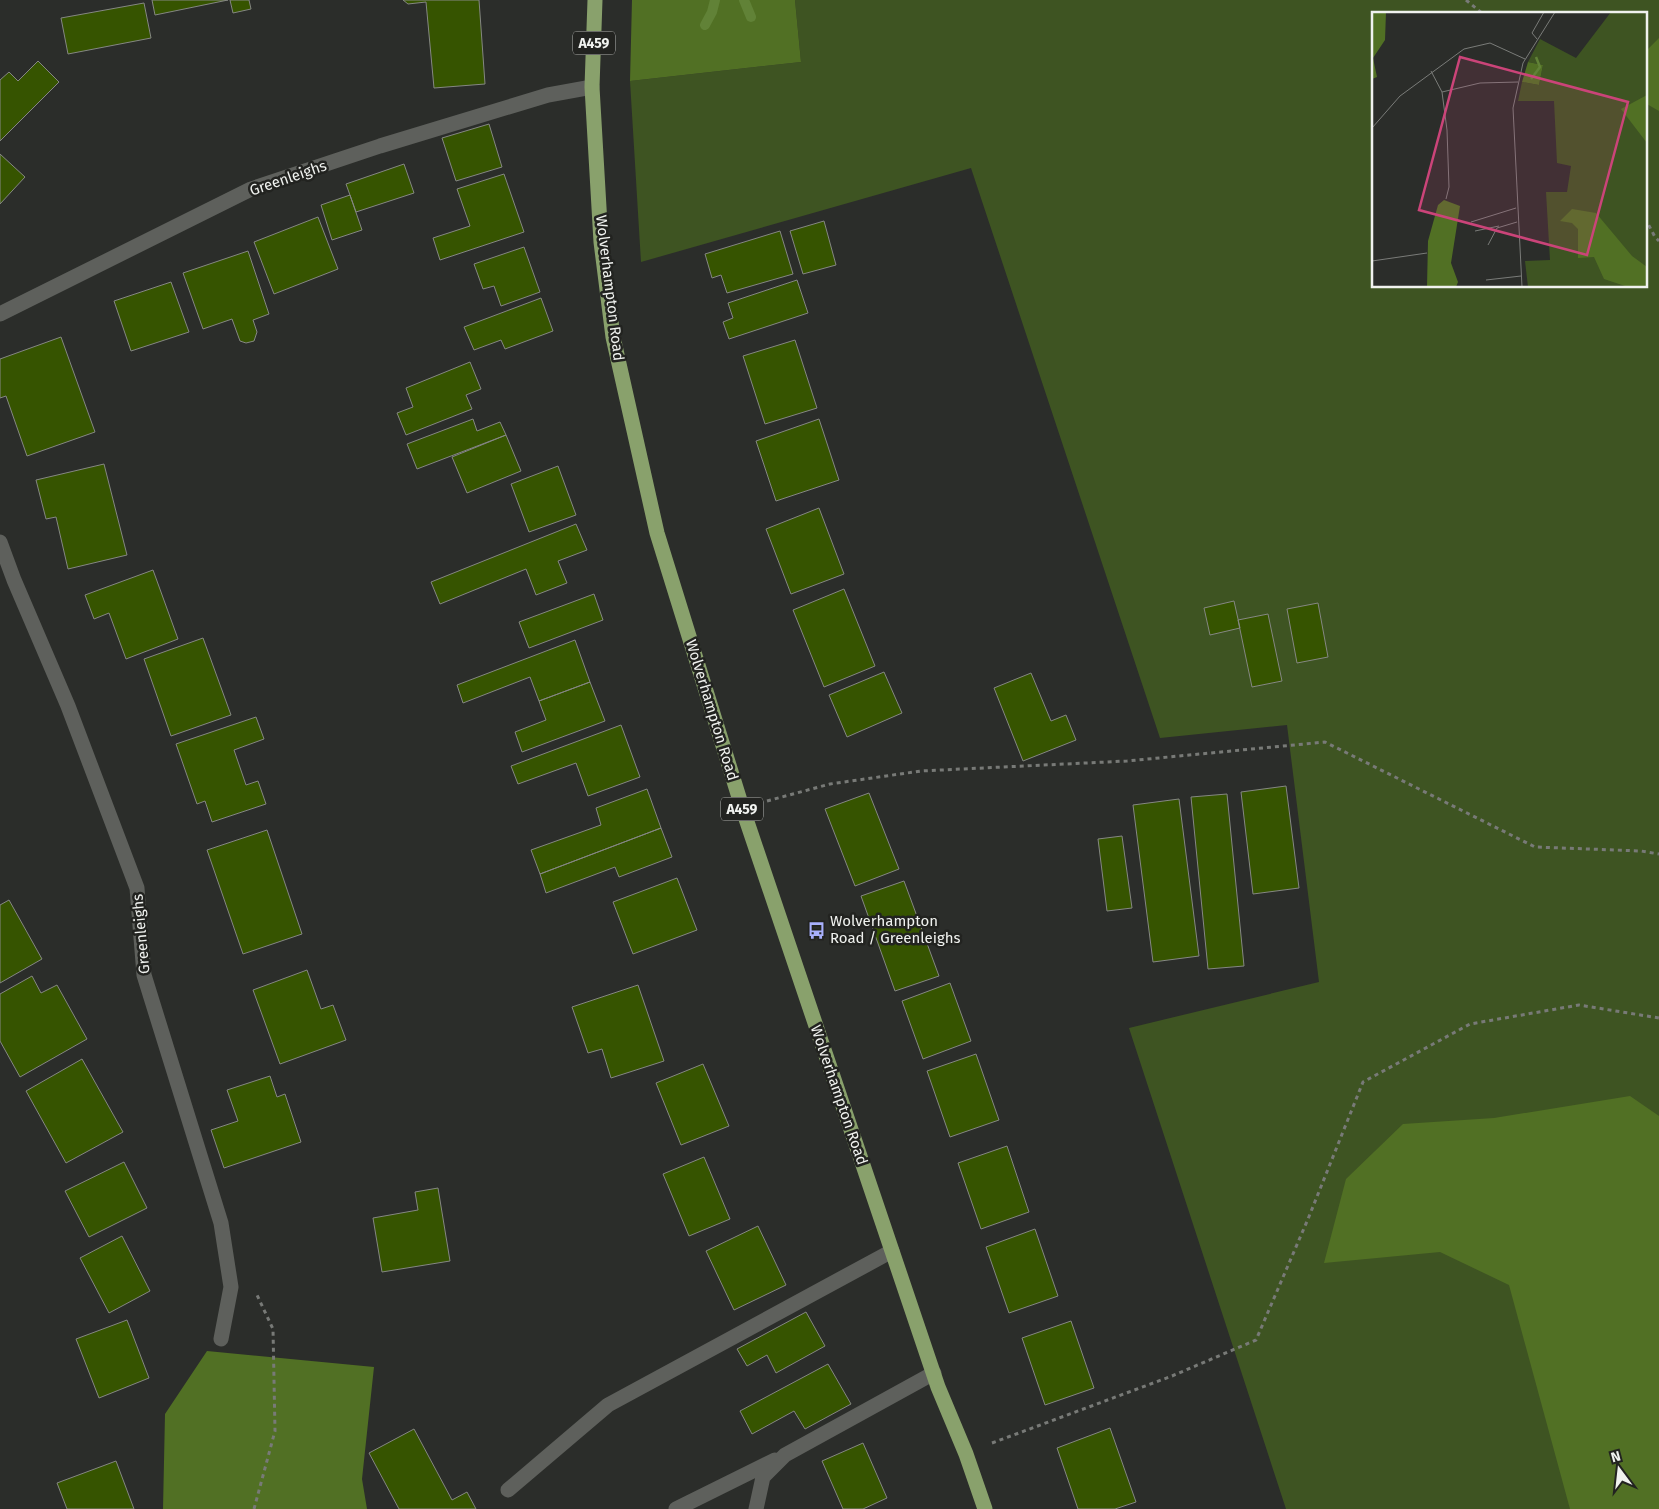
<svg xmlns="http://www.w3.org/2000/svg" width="1659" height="1509" viewBox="0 0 1659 1509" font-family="'Fira Sans',sans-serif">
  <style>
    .green { fill: #3e5422; fill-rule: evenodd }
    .forest { fill: #517024 }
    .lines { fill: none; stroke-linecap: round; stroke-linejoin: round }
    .stream { stroke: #618237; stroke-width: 10 }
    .building { fill: #365400; stroke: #858783 }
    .path { stroke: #787a77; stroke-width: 3; stroke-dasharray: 4 4; stroke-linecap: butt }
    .lane { stroke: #5e605c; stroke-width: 15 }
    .street { stroke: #5e605c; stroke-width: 15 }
    .primary { stroke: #89a16c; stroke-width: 15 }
    .labels { text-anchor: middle; stroke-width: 5; stroke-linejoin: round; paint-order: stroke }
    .shield { fill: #222320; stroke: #b2b4b1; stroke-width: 1 }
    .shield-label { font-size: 14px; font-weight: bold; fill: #f0f2ef }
    .street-label { font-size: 15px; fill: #f0f2ef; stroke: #222320 }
    .poi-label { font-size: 15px; fill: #f0f2ef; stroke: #222320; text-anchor: start }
    .inset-river { fill: none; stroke: #618237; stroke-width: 2.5 }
    .inset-road { fill: none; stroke: #7a7c79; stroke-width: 1 }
    .view { fill: #cb4479; fill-opacity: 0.15; stroke: #cb4479; stroke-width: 2.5 }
    .inset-edge { fill: none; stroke: #f0f2ef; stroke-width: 2.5 }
  </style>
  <rect width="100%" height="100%" fill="#2b2d2a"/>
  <path class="green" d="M795,0H1659V1509H1286L1129,1028L1319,982L1287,725L1160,738L971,168L641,262L630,81L801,62ZM1373,14H1645V286H1373Z"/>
  <path class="forest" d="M632,0H795L801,62L630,81Z
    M1659,38V111L1645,103V52Z
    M1630,1096L1659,1116V1509H1570L1509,1285L1440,1252L1324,1263L1346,1179L1403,1124L1494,1118Z
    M207,1351L374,1367L362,1479L367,1509H163L165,1414Z"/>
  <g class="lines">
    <path class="stream" d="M744,0L751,17
      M705,25L712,12L715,0"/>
  </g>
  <path class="building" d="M152,0H228L155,15Z
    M230,0H249L251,9L233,13Z
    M403,0H479L485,84L434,88L426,2L408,4Z
    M144,3L151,38L68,54L61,18Z
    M38,61L59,82L0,141V80L9,72L18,81Z
    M489,124L502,167L456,181L442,138Z
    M0,154L25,177L0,204Z
    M404,164L414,193L356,212L346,184Z
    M504,174L524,232L440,260L433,238L470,226L457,189Z
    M350,195L362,230L332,240L321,205Z
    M318,217L338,269L274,294L254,242Z
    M824,221L836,265L803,274L790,231Z
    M780,231L793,274L727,293L721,275L712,278L705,254Z
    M524,247L540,292L501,306L494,286L483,289L474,264Z
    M248,251L269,314L253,320L257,332L254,341L246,343L240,341L232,319L203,329L183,273Z
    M797,280L808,313L729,339L723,322L733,318L728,303Z
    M171,282L189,332L131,351L114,301Z
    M541,298L553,331L505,349L501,340L474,350L464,327Z
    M61,337L95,432L27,456L6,396L0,398V359Z
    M795,340L817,408L765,424L743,356Z
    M470,362L481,389L466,395L472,409L406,435L397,413L413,407L406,388Z
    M473,419L477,431L500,422L506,435L417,469L407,444Z
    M819,419L839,480L776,501L756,441Z
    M506,435L521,471L467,493L452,457Z
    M104,464L127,555L68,569L56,517L46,519L36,480Z
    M558,466L576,515L529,532L511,484Z
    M819,508L844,574L791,594L766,529Z
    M576,524L587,550L558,561L567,583L536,595L526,569L440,604L431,582Z
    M153,570L178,639L126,659L109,613L94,619L85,595Z
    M844,589L875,666L824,687L793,610Z
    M594,594L603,620L529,648L519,622Z
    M1234,601L1240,628L1210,635L1204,608Z
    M1318,603L1328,657L1297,663L1287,609Z
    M1268,614L1282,681L1252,687L1238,620Z
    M203,638L231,715L171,736L144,659Z
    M575,640L590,682L539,701L530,677L463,703L457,685Z
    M884,672L902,713L847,737L829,695Z
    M1031,673L1051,721L1066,715L1076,740L1023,761L994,688Z
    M590,682L605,721L522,752L515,732L546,720L539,701Z
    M256,717L264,739L234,750L246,785L258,781L266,804L212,822L205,801L197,804L176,744Z
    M621,725L640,777L588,796L576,763L518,784L511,766Z
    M1286,786L1299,888L1253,894L1241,792Z
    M647,789L661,828L540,874L531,850L601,825L596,808Z
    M869,793L899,869L855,886L825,809Z
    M1227,794L1244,966L1208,969L1191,797Z
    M1179,799L1199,956L1153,962L1133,805Z
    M661,828L672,857L619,877L615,867L546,893L540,874Z
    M267,830L302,934L243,954L207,850Z
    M1122,836L1132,908L1107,911L1098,839Z
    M677,878L697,930L633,954L613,902Z
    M904,881L939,976L895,991L861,896Z
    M9,900L42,959L0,983V905Z
    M307,970L321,1009L333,1005L346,1040L280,1064L253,990Z
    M32,976L41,993L57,985L87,1039L20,1077L0,1041V994Z
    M950,983L971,1041L923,1059L902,1001Z
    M638,985L664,1061L611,1078L602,1049L588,1053L572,1007Z
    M976,1054L999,1120L950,1137L927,1071Z
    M82,1059L123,1132L66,1163L26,1091Z
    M703,1064L729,1126L681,1145L656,1083Z
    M270,1076L277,1097L285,1094L301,1142L224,1168L211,1130L238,1121L227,1090Z
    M1007,1146L1029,1212L981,1229L958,1163Z
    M704,1157L730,1219L689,1236L663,1174Z
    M124,1162L147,1208L89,1237L65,1191Z
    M438,1188L450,1261L382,1272L373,1218L418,1210L415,1192Z
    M758,1226L786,1285L734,1310L706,1251Z
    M1035,1229L1058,1296L1009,1313L986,1247Z
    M122,1236L150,1291L109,1313L80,1258Z
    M806,1312L825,1346L776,1373L767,1355L747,1366L737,1349Z
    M127,1320L149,1378L99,1398L76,1339Z
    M1071,1321L1094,1388L1045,1405L1022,1338Z
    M828,1364L851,1404L805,1429L794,1411L752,1434L740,1411Z
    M1110,1428L1136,1502L1115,1509H1078L1057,1448Z
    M414,1429L452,1500L467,1492L476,1509H399L369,1453Z
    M863,1443L887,1498L863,1509H843L822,1461Z
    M116,1461L134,1509H67L57,1483Z"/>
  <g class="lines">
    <path class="path" d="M1466,0L1483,14
      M1645,218L1655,237L1659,241
      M767,801L830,784L921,771L1127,761L1325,742L1535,847L1641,851L1659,854
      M992,1443L1172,1376L1256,1340L1308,1219L1363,1082L1470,1024L1579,1005L1659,1018
      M254,1509L275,1431L273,1329L257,1295"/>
    <path class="lane" d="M508,1490L608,1405L892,1251
      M676,1509L775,1460
      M756,1509L763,1477L785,1455L934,1373"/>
    <path class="street" d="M0,314L251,189L380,146L548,95L592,87
      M0,542L14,580L68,706L137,888L144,975L221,1223L231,1287L221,1339"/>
    <path class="primary" d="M595,0L592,87L601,242L613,337L657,533L742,807L938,1387L966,1454L985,1509"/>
  </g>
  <defs>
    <symbol id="bus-bare" viewBox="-9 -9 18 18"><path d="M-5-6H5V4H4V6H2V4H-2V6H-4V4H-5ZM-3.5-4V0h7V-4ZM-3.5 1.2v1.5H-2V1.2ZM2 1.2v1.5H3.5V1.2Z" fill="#a8b0fc" stroke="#222320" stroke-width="2.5" paint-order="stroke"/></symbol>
  </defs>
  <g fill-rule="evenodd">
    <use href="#bus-bare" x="804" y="918" width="25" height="25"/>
  </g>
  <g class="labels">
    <g class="shield">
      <rect x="573" y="31.5" width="42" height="23" rx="4"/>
      <rect x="721" y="797.5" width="42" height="23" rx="4"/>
    </g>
    <g class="shield-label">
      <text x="594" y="48">A459</text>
      <text x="742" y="814">A459</text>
    </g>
    <g class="street-label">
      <text transform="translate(288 178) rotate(-19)" y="5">Greenleighs</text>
      <text transform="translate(610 288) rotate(83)" y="5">Wolverhampton Road</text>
      <text transform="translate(712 710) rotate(73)" y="5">Wolverhampton Road</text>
      <text transform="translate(141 934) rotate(-95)" y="5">Greenleighs</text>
      <text transform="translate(839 1095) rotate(71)" y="5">Wolverhampton Road</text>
    </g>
    <g class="poi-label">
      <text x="830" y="926">Wolverhampton<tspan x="830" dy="17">Road / Greenleighs</tspan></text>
    </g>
  </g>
  <g transform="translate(1372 12)">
    <rect width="275" height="275" fill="#2b2d2a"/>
    <path d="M239,0H275V275H156L153,249L178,248L174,180H195L199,154L185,151L182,89H146L150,70L167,73L171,53L156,50L168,27L204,46Z" fill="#3e5422"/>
    <path d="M0,0H14L13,28L1,46L5,65L0,67ZM156,50L171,53L167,73L150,70ZM275,83V131L249,97ZM72,188L88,194L79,251L86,270L84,275H55L56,229L66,193ZM200,197L224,201L260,244L275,255V275H256L232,267L222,245L206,246V217L200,211L188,209Z" fill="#517024"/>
    <path class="inset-river" d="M159,67L168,55L164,45"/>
    <path class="inset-road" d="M165,27L160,21L172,0M59,59L70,80L75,118L77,175L74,187M70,80L108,71L146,70M0,116L28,84L92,37L118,31L153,47M99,210L144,196M103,219L127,214M116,233L125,216L145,210M0,249L55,241M114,268L149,264M150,275L141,96L151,51L183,0"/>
    <path class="view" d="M88,45L256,90L215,243L47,198Z"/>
    <rect width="275" height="275" class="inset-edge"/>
  </g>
  <g transform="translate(1619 1469) rotate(345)" stroke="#222320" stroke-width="4" paint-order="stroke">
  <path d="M0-4L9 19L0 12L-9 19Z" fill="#f0f2ef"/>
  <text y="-8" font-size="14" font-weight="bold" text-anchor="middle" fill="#f0f2ef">N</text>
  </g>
</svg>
